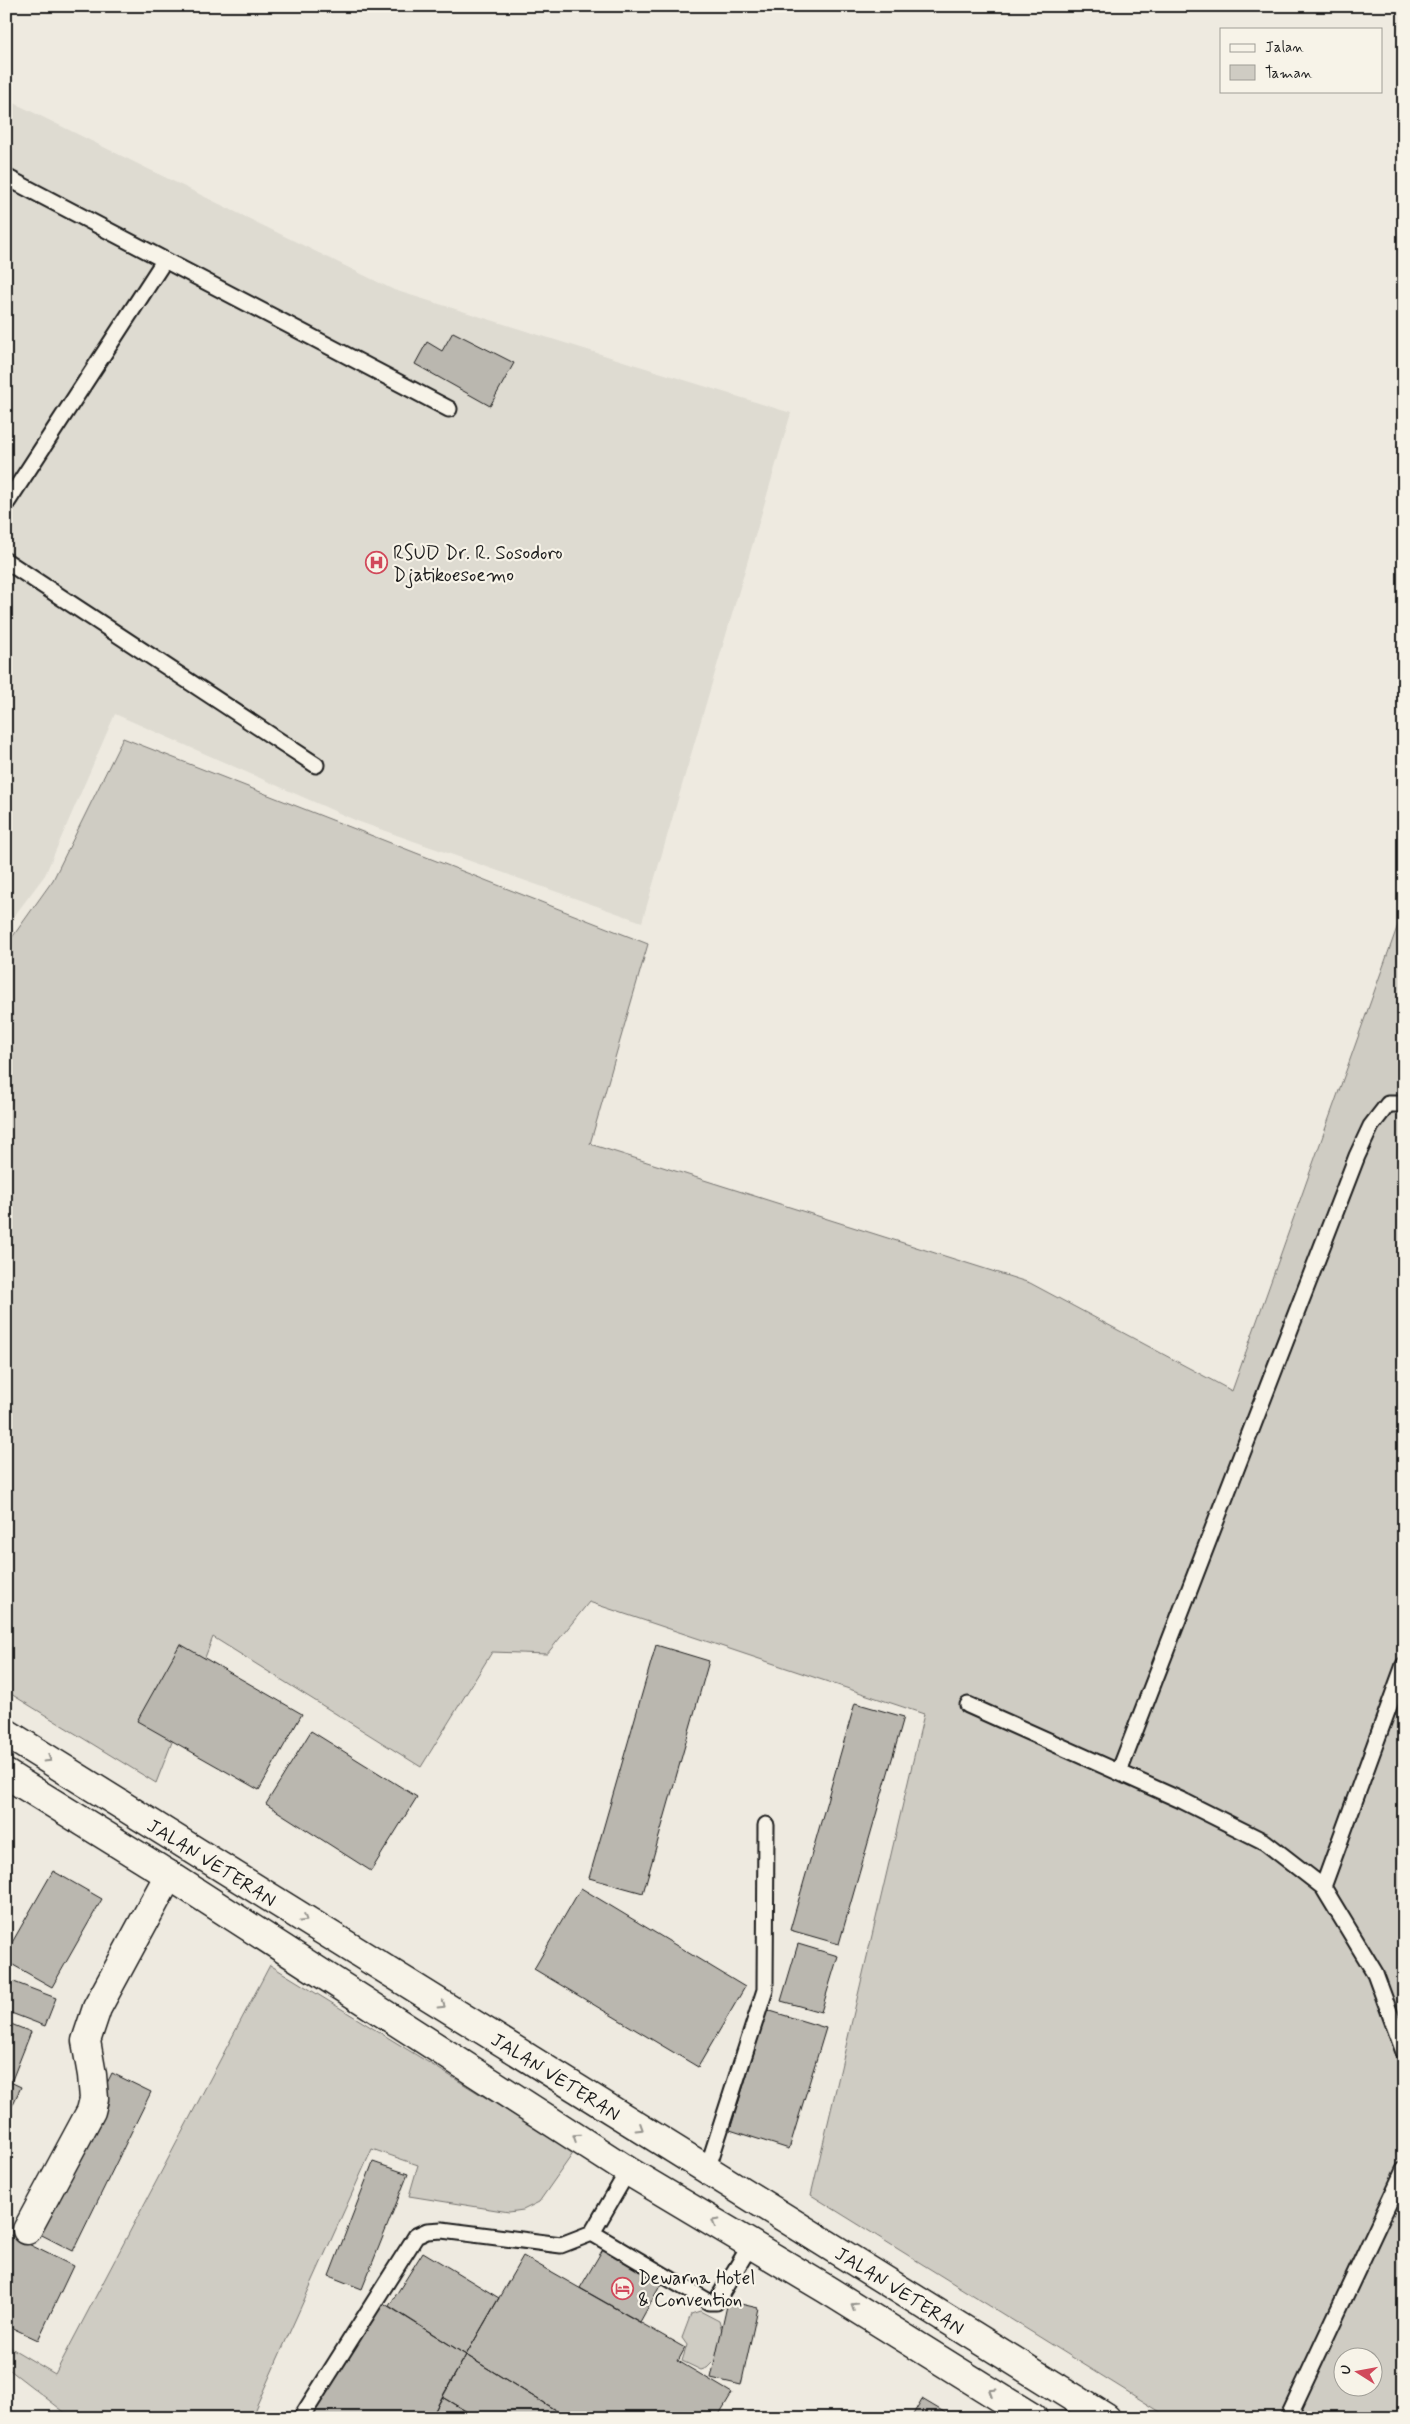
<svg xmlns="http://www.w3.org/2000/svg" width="1410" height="2424" viewBox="0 0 1410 2424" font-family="Mynerve,sans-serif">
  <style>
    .built { fill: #dedbd1 }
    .green { fill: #cfccc3; stroke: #767470; fill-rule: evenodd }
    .building { fill: #bab7af; stroke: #1c1c1c }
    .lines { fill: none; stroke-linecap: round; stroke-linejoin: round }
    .service-casing { stroke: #1c1c1c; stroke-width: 19 }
    .minor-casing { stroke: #1c1c1c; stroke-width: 31 }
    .primary-casing { stroke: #1c1c1c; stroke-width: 31 }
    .service { stroke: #f7f3e8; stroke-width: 15 }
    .minor { stroke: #f7f3e8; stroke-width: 28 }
    .primary { stroke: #f7f3e8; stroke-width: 28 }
    .oneway { stroke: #94928c }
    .labels { text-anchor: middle; stroke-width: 4.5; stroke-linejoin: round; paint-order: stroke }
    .poi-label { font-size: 19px; fill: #1c1c1c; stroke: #f7f3e8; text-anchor: start }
    .street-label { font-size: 19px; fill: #1c1c1c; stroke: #f7f3e8 }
  </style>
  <rect width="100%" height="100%" fill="#eeeae0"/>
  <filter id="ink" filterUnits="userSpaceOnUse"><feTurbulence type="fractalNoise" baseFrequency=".02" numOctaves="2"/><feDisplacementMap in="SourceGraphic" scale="10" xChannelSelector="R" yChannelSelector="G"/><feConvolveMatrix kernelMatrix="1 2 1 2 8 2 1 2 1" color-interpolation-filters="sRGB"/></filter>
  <g filter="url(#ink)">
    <path class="built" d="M6,99L394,290L791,413L642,922L357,821L115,714L45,875L6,927Z"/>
    <path class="green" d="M123,738L648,944L590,1144L1030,1283L1232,1391L1404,908V2418H1170L811,2195L924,1714L589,1602L547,1654L492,1652L421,1767L213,1637L156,1783L6,1691V946L53,880ZM1342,2356H1372V2386H1342Z
      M270,1965L574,2152L539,2202L523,2210L509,2212L409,2196L418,2165L372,2149L251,2418H72L6,2367V2345L55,2374Z
      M700,2311L719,2321L723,2335L720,2355L707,2368L701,2370L682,2361L687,2345L682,2338L691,2314Z"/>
    <path class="building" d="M453,332L514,363L490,406L415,364L427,342L442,351Z
      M180,1644L302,1714L259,1790L137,1721Z
      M656,1645L709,1661L643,1893L589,1878Z
      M855,1703L904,1717L839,1944L790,1930Z
      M311,1731L417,1797L371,1871L266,1804Z
      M53,1871L102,1899L52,1987L6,1961V1953Z
      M581,1888L745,1987L698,2067L534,1969Z
      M798,1944L838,1956L821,2012L781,2001Z
      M6,1979L56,1998L45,2026L6,2011Z
      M767,2010L826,2028L789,2149L730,2130Z
      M6,2022L31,2032L12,2080L6,2077Z
      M112,2073L151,2092L73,2251L34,2231Z
      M6,2080L21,2087L6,2119Z
      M373,2162L408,2174L362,2289L329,2276Z
      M6,2233L73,2266L38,2340L6,2325Z
      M603,2249L661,2284L640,2322L580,2288Z
      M423,2252L499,2298L466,2355L389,2306Z
      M523,2256L685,2348L678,2361L732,2393L717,2418H568L466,2355Z
      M380,2301L466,2355L431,2418H304Z
      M728,2301L758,2308L741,2385L711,2378Z
      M466,2355L568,2418H483L469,2413L442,2397Z
      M442,2397L469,2413L483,2418H431Z
      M922,2399L954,2418H911Z"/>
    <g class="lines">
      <defs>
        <path id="service" d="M6,177L449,409
          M6,504L164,261
          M6,561L316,765
          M968,1705L1183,1801L1265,1842L1323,1887L1375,1973L1404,2052
          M1119,1772L1357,1156L1371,1126L1388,1104H1404
          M1323,1887L1404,1665
          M707,2170L765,1990L766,1825
          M592,2233L709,2302H716L751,2244
          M301,2418L416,2236L427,2231L442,2230L561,2245L592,2233L628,2171
          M1288,2418L1404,2170"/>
        <path id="minor" d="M27,2230L91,2111L94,2099L92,2075L86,2041L97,2008L169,1875"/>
        <path id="primary" d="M6,1733L1106,2418
          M6,1774L169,1875L628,2171L826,2289L1033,2418"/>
      </defs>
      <use href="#service" class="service-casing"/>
      <use href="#minor" class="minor-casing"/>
      <use href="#primary" class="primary-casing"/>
      <use href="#service" class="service"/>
      <use href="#minor" class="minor"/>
      <use href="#primary" class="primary"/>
    </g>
    <defs><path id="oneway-chevron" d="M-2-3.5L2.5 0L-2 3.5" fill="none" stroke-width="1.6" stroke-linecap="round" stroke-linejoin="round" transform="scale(1.25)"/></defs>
    <g class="oneway">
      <use href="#oneway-chevron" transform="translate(48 1759) rotate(32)"/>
      <use href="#oneway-chevron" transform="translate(304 1919) rotate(32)"/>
      <use href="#oneway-chevron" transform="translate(442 2005) rotate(32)"/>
      <use href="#oneway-chevron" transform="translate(640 2128) rotate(32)"/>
      <use href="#oneway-chevron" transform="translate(576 2137) rotate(-147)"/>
      <use href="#oneway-chevron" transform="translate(715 2222) rotate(-149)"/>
      <use href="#oneway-chevron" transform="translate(854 2306) rotate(-148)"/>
      <use href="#oneway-chevron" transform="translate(992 2392) rotate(-148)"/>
    </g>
  </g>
  <defs>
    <symbol id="hospital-ring" viewBox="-11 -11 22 22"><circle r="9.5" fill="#f7f3e8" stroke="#d1495b" stroke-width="1.5"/><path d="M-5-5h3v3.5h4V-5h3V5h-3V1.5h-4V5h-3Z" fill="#d1495b"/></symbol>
    <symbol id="hotel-ring" viewBox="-11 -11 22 22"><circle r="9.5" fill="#f7f3e8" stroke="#d1495b" stroke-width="1.5"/><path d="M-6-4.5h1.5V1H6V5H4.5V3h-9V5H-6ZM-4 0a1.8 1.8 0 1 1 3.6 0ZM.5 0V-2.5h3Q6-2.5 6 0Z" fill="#d1495b"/></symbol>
  </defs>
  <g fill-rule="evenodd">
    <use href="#hospital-ring" x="364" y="550" width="25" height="25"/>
    <use href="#hotel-ring" x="610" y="2276" width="25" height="25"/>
  </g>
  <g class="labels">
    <g class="poi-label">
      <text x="393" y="559">RSUD Dr. R. Sosodoro<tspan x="393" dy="22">Djatikoesoemo</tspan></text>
      <text x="638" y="2284">Dewarna Hotel<tspan x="638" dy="22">&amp; Convention</tspan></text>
    </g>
    <g class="street-label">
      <text transform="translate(212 1862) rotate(32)" y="7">JALAN VETERAN</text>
      <text transform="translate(556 2076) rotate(32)" y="7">JALAN VETERAN</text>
      <text transform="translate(900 2290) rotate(32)" y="7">JALAN VETERAN</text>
    </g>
  </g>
  <rect width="1410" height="2424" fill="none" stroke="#f7f3e8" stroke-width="25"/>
  <rect x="12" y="12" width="1385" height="2399" fill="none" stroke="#1c1c1c" stroke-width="2" filter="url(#ink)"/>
  <rect x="1220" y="28" width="162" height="65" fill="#f7f3e8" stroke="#9f9d96"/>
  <rect x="1230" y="44" width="25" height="8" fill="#f7f3e8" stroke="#9f9d96"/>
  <text x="1265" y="52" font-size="15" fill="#1c1c1c">Jalan</text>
  <rect x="1230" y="65" width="25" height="15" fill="#cfccc3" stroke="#9f9d96"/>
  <text x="1265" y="78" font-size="15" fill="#1c1c1c">Taman</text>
  <g transform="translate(1358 2372) rotate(281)"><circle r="24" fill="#f7f3e8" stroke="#9f9d96"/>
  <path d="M0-4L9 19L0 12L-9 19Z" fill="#d1495b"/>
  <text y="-8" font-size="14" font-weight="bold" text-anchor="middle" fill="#1c1c1c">U</text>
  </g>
</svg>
